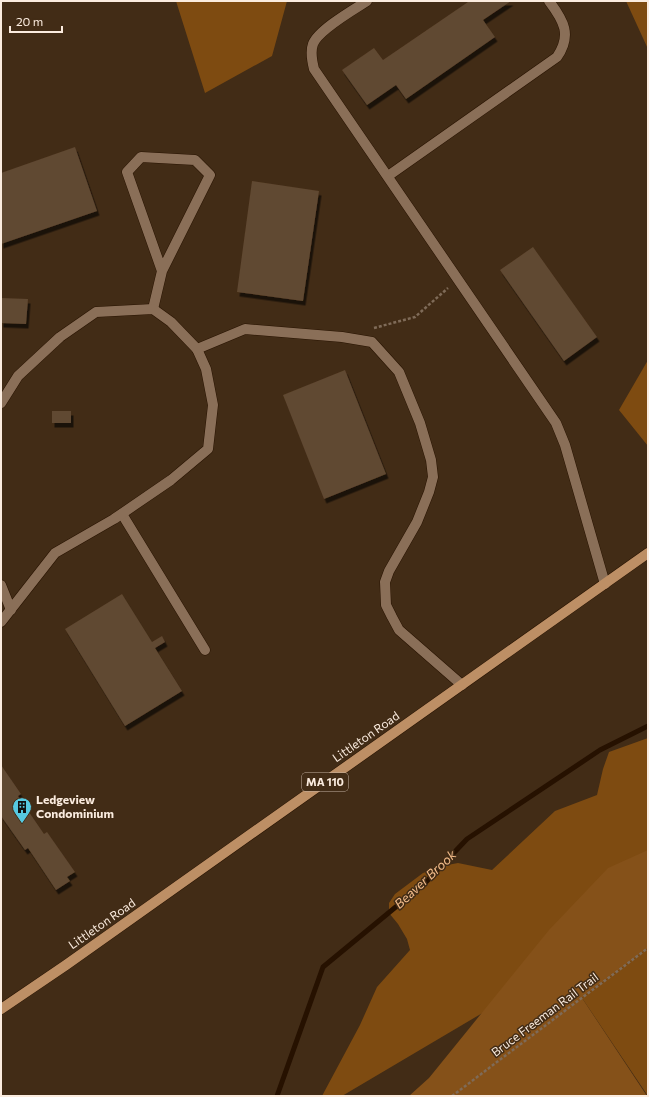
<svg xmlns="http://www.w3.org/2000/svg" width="649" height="1097" viewBox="0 0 649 1097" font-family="Commissioner,sans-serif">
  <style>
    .green { fill: #7e4b11 }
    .forest { fill: #855119 }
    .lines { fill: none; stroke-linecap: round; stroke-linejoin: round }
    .stream { stroke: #261100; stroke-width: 5 }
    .building { fill: #604831; filter: url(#shadow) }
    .lane-casing { stroke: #281300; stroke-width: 11 }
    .street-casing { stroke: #281300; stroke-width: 11 }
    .primary-casing { stroke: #281300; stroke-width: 11 }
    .path { stroke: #7f6b58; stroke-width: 2.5; stroke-dasharray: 3 2; stroke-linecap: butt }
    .lane { stroke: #8a6f58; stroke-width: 10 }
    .street { stroke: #8a6f58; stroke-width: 10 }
    .primary { stroke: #bd8f65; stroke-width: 10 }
    .labels { text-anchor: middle; stroke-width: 3; stroke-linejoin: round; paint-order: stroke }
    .shield { fill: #422c16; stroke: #c4b2a3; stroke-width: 1 }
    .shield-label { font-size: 11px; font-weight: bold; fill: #fbecdf }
    .street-label { font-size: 12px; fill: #fbecdf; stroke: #422c16 }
    .poi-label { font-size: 12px; font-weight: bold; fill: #fbecdf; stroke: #422c16; text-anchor: start }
    .water-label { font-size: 13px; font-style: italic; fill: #f4bd8b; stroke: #422c16 }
  </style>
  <defs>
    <filter id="shadow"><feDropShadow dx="2.5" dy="4.5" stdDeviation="0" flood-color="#0009"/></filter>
  </defs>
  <rect width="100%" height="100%" fill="#422c16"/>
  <path class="green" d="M176,1H287L272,56L205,93Z
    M626,1H648V49Z
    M648,360V446L619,410Z
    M648,738V905L589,950L342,1096H322L360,1025L377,987L410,950L407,939L398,924L389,913V903L395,894L423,873L442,866L458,863L492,870L555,811L597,795L603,769L609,752Z
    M648,948V1096L582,998Z"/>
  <path class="forest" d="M648,850V948L582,998L647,1096H409L429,1078L549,930L608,868Z"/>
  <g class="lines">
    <path class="stream" d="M277,1096L323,967L426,882L467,839L600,750L648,726"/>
  </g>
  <path class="building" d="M467,1H511L483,20L495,37L406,99L396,85L367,105L342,70L374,48L383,60L468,2Z
    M75,147L97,211L1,244V173Z
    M252,181L319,191L303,301L237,292Z
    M533,247L597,337L564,361L500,270Z
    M1,298L28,299L26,324L1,323Z
    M345,370L386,474L324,499L283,395Z
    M52,411H71V423H52Z
    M122,594L152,642L162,636L165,642L155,648L182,691L125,726L65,629Z
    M1,765L21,794L18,796L44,834L47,832L75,872L67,877L70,881L56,890L28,848L25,850L1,816Z"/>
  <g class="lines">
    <defs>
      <path id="lane" d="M153,309L162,271L210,175L195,160L141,157L127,172L162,271
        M197,349L245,329L342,337L372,342L399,372L420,423L431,460L433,477L429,492L417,522L389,571L385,582L386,605L392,617L399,630L462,685
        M122,514L205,650"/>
      <path id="street" d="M367,1C353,10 318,30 313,44C310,52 312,61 314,69L556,423L565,445L605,584
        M388,176L557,57C572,35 564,21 549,1
        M1,403L18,376L60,337L96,312L153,309L171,322L197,349L206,369L213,405L208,449L171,480L114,519L55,553L1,622
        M1,585L11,610"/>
      <path id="primary" d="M1,1009L66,965L648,553"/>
    </defs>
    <use href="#lane" class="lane-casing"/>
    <use href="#street" class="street-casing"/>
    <use href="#primary" class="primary-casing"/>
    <path class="path" d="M374,328L415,317L448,288
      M452,1096L648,948"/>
    <use href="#lane" class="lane"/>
    <use href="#street" class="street"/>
    <use href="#primary" class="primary"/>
  </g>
  <defs>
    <symbol id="building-pin" viewBox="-11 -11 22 30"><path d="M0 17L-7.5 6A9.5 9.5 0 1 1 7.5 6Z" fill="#56c9e1" stroke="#422c16"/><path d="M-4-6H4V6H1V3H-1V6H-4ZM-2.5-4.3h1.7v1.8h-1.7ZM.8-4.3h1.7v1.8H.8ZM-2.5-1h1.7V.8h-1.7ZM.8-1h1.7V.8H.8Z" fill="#111"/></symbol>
  </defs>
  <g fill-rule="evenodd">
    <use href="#building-pin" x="11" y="796" width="22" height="30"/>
  </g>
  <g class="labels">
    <rect class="shield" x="302" y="773" width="46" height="18" rx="3"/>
    <g class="shield-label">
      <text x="325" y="786">MA 110</text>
    </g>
    <g class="street-label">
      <text transform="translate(366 737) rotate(-35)" y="4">Littleton Road</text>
      <text transform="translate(102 924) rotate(-35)" y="4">Littleton Road</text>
      <text transform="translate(545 1015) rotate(-37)" y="4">Bruce Freeman Rail Trail</text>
    </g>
    <g class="poi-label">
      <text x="36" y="804">Ledgeview<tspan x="36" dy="14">Condominium</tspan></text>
    </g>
    <g class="water-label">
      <text transform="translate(425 879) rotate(-43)" y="5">Beaver Brook</text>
    </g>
  </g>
  <rect width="649" height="1097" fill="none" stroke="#fbecdf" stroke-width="4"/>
  <path d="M10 26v6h52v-6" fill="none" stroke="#fbecdf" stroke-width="2"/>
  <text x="16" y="26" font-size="12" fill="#fbecdf" stroke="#422c16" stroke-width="3" paint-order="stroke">20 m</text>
</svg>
